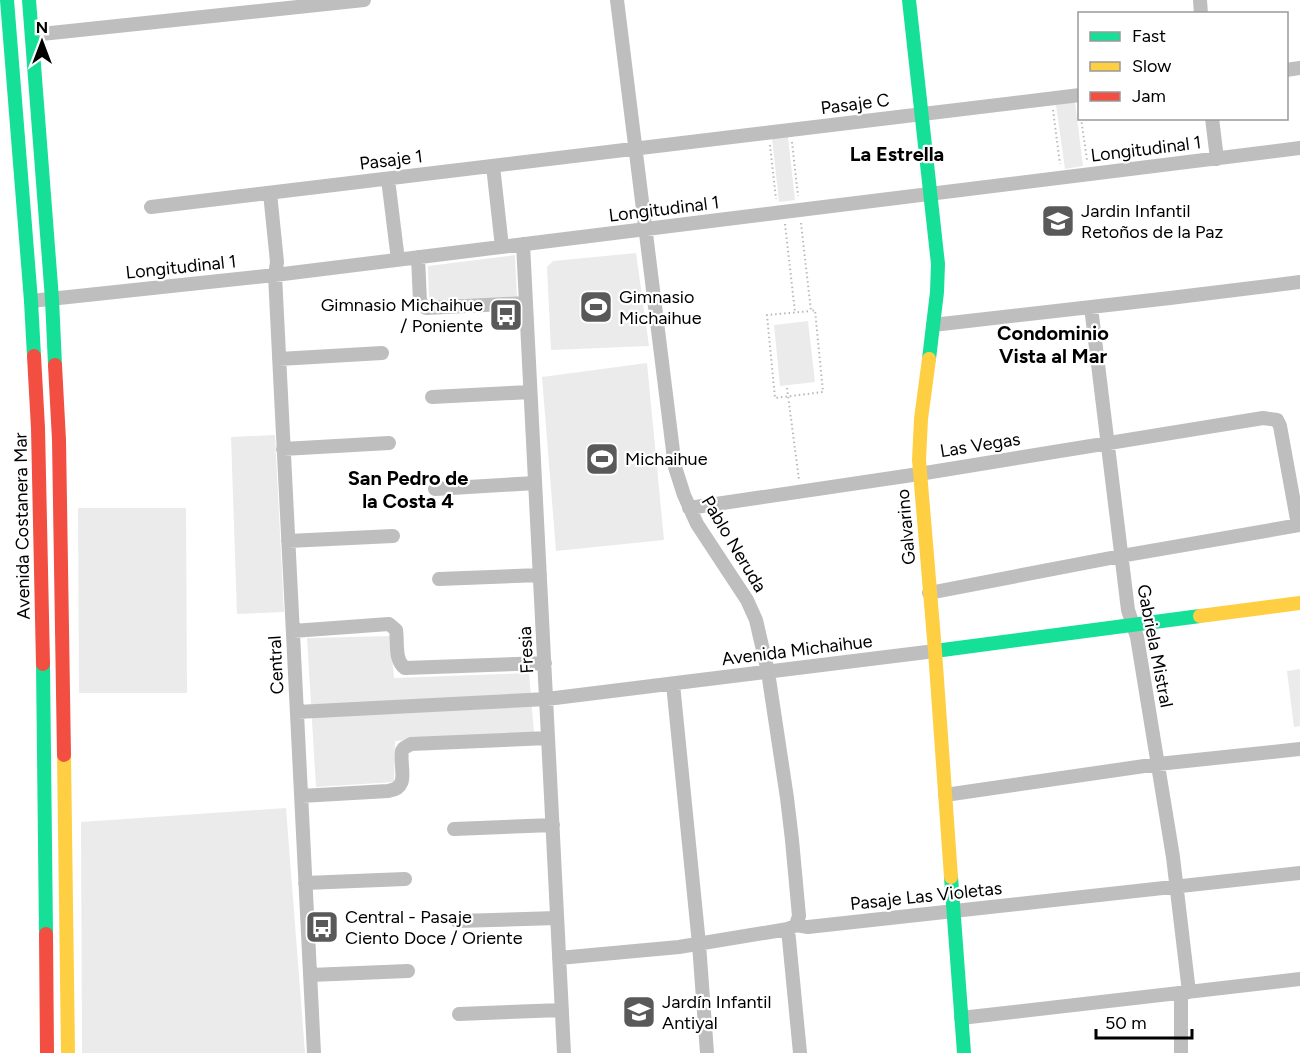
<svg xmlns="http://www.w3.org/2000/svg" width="1300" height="1053" viewBox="0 0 1300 1053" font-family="Figtree,sans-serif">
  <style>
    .green { fill: #ebebeb }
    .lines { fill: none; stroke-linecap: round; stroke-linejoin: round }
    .path { stroke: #b9b9b9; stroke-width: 2; stroke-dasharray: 1.5 3; stroke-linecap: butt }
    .street { stroke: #bebebe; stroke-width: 14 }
    .fast { stroke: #16e098; stroke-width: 14 }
    .slow { stroke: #ffcf43; stroke-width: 14 }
    .jam { stroke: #f24e42; stroke-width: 14 }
    .labels { text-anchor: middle; stroke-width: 4.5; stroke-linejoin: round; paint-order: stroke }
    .street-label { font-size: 18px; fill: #000; stroke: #fff }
    .poi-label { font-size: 18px; fill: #000; stroke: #fff; text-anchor: start }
    .neighbourhood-label { font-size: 20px; font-weight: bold; fill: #000; stroke: #fff }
  </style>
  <rect width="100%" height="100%" fill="#fff"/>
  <path class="green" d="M1075,102L1083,166L1065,169L1056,105Z
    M788,137L795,200L779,202L772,138Z
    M636,253L649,346L551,350L547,267L553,261Z
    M515,255L517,299L429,302L428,266Z
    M808,321L815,382L780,386L774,325Z
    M647,363L664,540L556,551L542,377Z
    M275,435L284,612L237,614L231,437Z
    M78,508H186L187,693H79Z
    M390,636L394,678L529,673L534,732L395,741L394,782L316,787L307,638Z
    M1300,669V726L1294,727L1287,671Z
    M286,808L305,1053H82L81,822Z"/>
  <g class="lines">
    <path class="path" d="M1053,110L1060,164
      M1081,118L1087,160
      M792,142L798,196
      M770,145L776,199
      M801,223L811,311L815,310L823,392L775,398L767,315L811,311
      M785,224L795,312
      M787,388L799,480"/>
    <path class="street" d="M617,0L675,467L684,495L697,524L747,600L756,620L768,672L787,798L792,840L799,916L796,925
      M1200,0L1201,14
      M32,35L364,0
      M1286,70L1300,68
      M1212,118L1217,159
      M493,166L502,247
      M388,179L398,260
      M270,193L277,262L275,275L314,1053
      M151,207L1080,95
      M523,244L564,1053
      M418,257L420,302L426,308L526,303
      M31,301L275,275L1300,148
      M1091,307L1128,610L1137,637L1173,857L1189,992
      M933,325L1170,298L1300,282
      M279,359L382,353
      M432,397L530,392
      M283,449L389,443
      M435,489L535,483
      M689,508L919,474L1263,418L1277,420L1280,426L1298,525
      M288,541L393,536
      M439,579L540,575
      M929,593L1121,556L1300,525
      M293,631L389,624L396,630C398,642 394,660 405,668L545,663
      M673,684L699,944L707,1053
      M297,712L547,699L935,651
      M945,795L1158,764L1300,749
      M301,796L388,791C411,788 399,767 402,751L404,748L411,744L548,738
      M454,829L553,825
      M305,883L405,879
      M457,921L557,918
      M788,929L800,1053
      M559,958L679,947L788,929L796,925L808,927L1300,873
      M310,975L408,971
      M459,1014L562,1010
      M961,1018L1300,979
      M1181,1053V993"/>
    <path class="fast" d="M7,0L31,301L34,356
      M29,0L52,299L55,365
      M909,0L938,264L937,292L929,359
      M935,651L1200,616
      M43,664L46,934
      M951,877L964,1053"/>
    <path class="slow" d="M929,359L921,419L919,460L935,651L951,877
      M1200,616L1300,603
      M64,755L68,1053"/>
    <path class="jam" d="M34,356L38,428L43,664
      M55,365L59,440L64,755
      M46,934L47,1053"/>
  </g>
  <defs>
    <symbol id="school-square" viewBox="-11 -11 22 22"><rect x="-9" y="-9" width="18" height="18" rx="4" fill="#595959" stroke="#fff"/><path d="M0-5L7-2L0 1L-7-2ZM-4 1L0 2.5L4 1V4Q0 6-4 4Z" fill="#fff"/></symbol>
    <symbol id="stadium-square" viewBox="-11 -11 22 22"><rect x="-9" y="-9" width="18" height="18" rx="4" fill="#595959" stroke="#fff"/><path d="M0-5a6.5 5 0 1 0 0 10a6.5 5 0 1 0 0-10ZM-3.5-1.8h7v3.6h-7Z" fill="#fff"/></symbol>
    <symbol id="bus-square" viewBox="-11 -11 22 22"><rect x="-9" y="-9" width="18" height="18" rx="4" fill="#595959" stroke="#fff"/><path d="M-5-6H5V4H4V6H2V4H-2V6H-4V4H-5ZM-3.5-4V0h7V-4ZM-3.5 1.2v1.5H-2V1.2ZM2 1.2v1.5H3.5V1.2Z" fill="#fff"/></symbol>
  </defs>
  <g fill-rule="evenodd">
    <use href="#school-square" x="1039" y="202" width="38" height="38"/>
    <use href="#stadium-square" x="577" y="288" width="38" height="38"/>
    <use href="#bus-square" x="487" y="296" width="38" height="38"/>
    <use href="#stadium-square" x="583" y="440" width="38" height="38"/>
    <use href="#bus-square" x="303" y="908" width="38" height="38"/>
    <use href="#school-square" x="620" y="993" width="38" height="38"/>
  </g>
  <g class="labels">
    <g class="street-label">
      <text transform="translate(855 104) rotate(-7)" y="6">Pasaje C</text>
      <text transform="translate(1146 149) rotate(-7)" y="6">Longitudinal 1</text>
      <text transform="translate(391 160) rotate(-7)" y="6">Pasaje 1</text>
      <text transform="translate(664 209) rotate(-7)" y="6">Longitudinal 1</text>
      <text transform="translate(181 267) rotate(-6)" y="6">Longitudinal 1</text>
      <text transform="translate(980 445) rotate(-9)" y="6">Las Vegas</text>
      <text transform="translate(22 526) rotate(-91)" y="6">Avenida Costanera Mar</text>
      <text transform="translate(906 527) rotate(-95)" y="6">Galvarino</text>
      <text transform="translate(734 544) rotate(59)" y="6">Pablo Neruda</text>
      <text transform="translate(1155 646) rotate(79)" y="6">Gabriela Mistral</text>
      <text transform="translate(526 650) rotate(-93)" y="6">Fresia</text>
      <text transform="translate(797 650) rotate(-7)" y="6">Avenida Michaihue</text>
      <text transform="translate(276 665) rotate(-93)" y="6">Central</text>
      <text transform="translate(926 896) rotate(-6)" y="6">Pasaje Las Violetas</text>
    </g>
    <g class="poi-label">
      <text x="1081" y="217">Jardin Infantil<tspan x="1081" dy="21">Retoños de la Paz</tspan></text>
      <text x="619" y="303">Gimnasio<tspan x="619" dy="21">Michaihue</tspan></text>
      <text x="483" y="311" text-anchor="end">Gimnasio Michaihue<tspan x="483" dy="21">/ Poniente</tspan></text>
      <text x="625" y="465">Michaihue</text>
      <text x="345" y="923">Central - Pasaje<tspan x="345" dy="21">Ciento Doce / Oriente</tspan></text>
      <text x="662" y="1008">Jardín Infantil<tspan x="662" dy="21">Antiyal</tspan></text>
    </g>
    <g class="neighbourhood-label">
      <text x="897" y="161">La Estrella</text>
      <text x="1053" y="340">Condominio<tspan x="1053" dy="23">Vista al Mar</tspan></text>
      <text x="408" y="485">San Pedro de<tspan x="408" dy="23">la Costa 4</tspan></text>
    </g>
  </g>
  <rect x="1078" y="12" width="210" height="108" fill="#ffffff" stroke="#999999" stroke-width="1.5"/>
  <rect x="1090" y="32" width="30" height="9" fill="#16e098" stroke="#999999" stroke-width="1.5"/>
  <text x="1132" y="42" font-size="18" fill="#000000">Fast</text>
  <rect x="1090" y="62" width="30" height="9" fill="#ffcf43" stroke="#999999" stroke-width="1.5"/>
  <text x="1132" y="72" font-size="18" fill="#000000">Slow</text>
  <rect x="1090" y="92" width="30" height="9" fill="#f24e42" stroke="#999999" stroke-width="1.5"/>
  <text x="1132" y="102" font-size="18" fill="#000000">Jam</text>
  <g transform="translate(42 42)" stroke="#ffffff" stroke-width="4.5" paint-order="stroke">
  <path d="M0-4.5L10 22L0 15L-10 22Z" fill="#000000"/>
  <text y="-9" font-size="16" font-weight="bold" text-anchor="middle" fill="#000000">N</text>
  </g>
  <path d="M1096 1029v9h96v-9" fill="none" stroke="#000000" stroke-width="3"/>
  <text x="1105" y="1029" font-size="18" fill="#000000" stroke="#ffffff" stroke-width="4.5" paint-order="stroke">50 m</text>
</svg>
